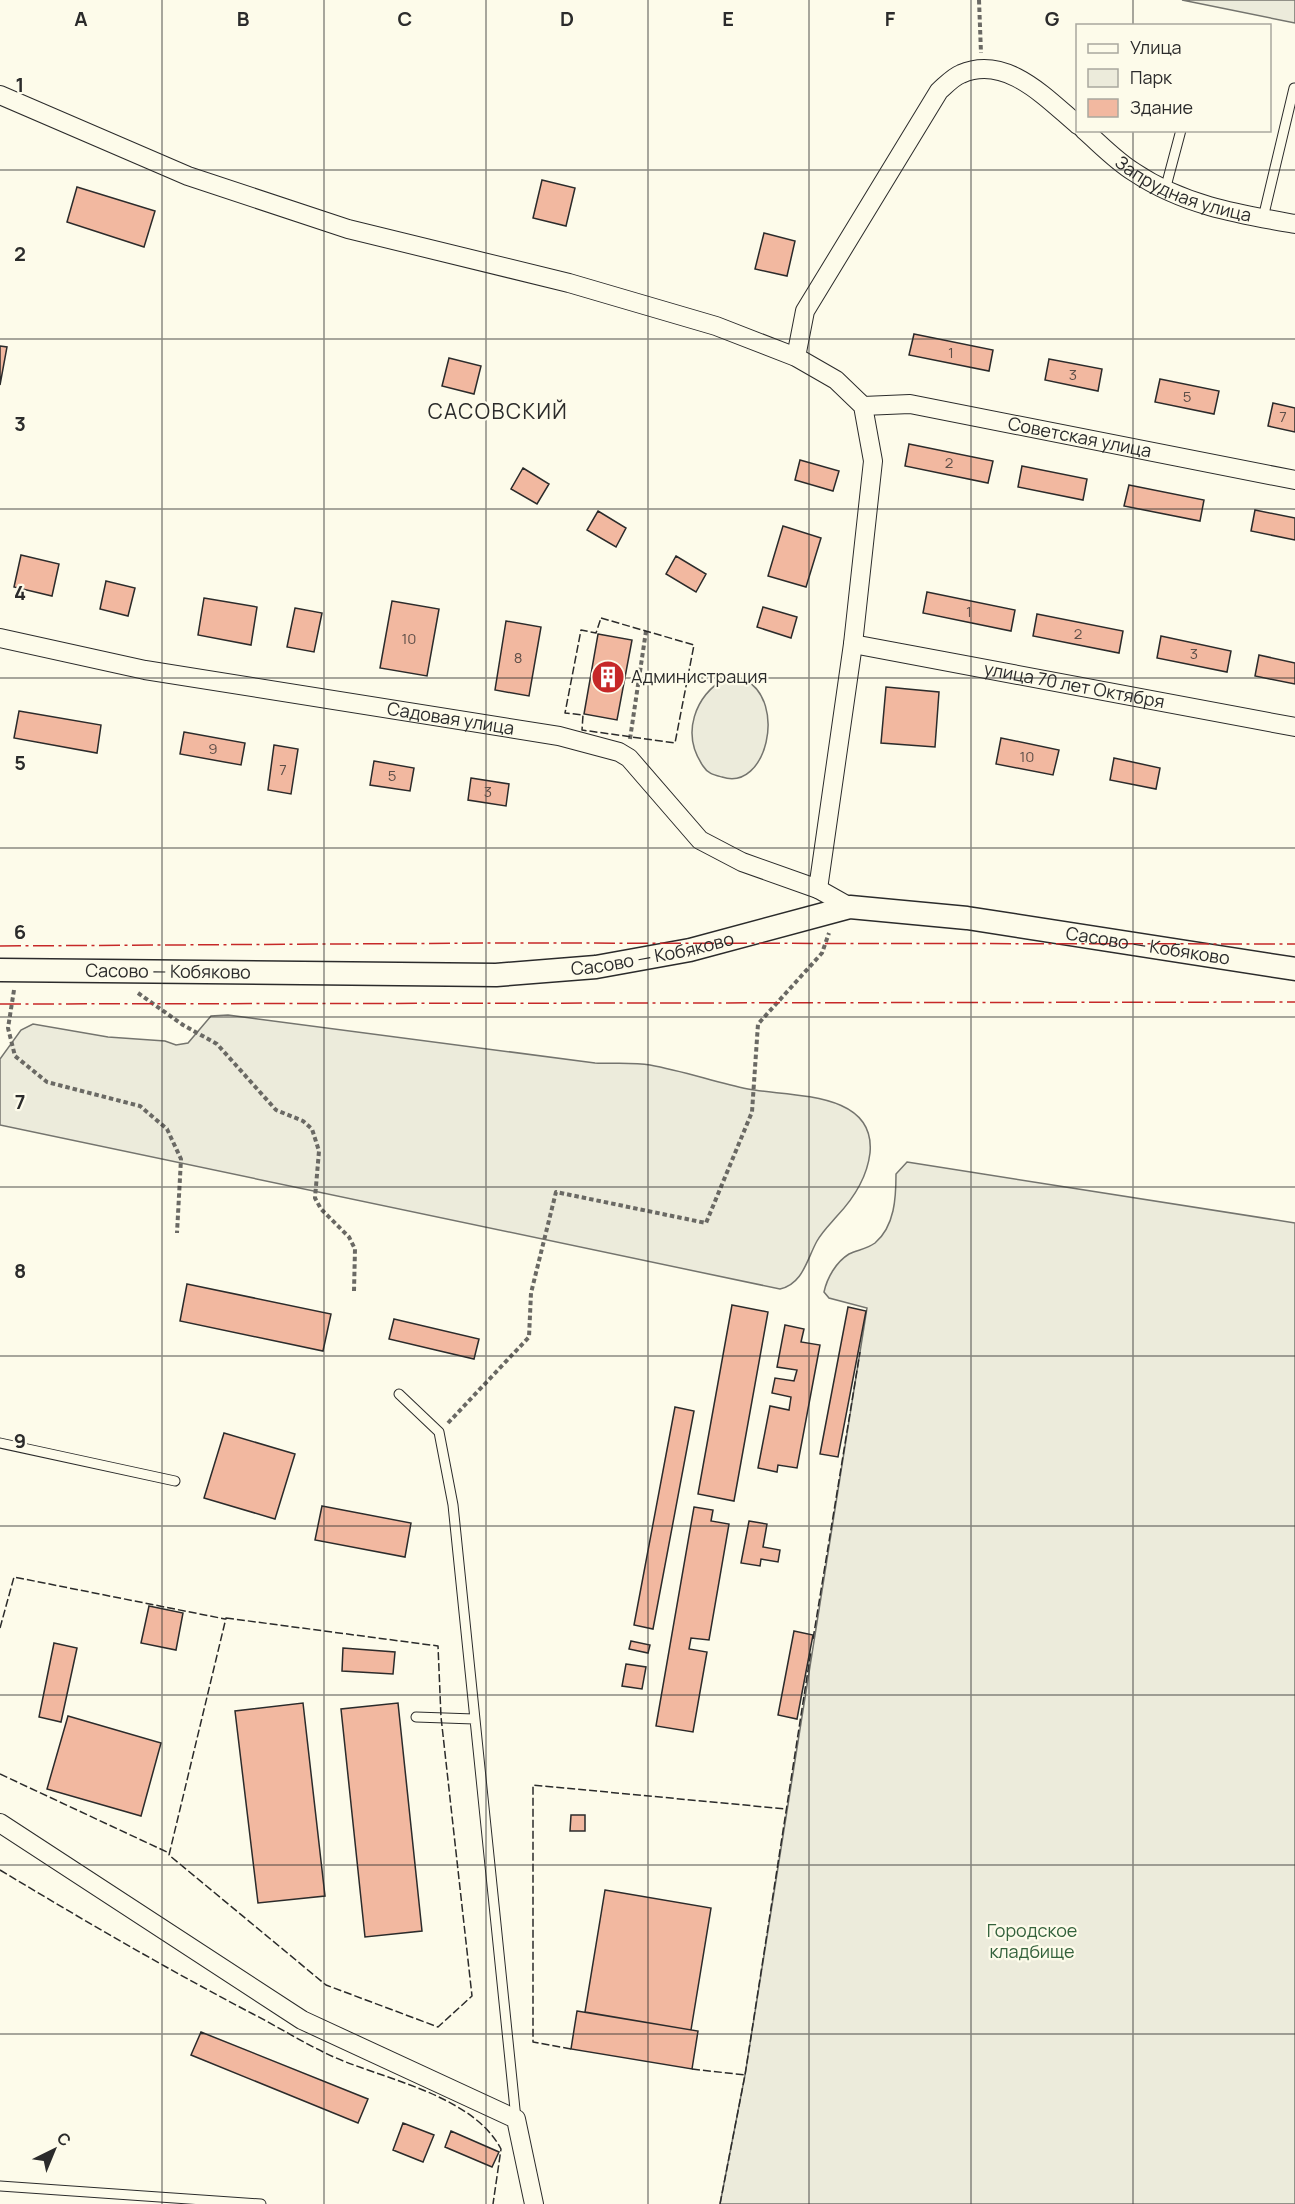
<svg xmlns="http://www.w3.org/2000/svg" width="1295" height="2204" viewBox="0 0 1295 2204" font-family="Manrope,sans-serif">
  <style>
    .green { fill: #ecebdb; stroke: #74746e; stroke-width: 1.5 }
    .building { fill: #f2b8a0; stroke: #2b2b2b; stroke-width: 1.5 }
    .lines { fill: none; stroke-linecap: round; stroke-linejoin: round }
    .service-casing { stroke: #2b2b2b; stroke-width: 11 }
    .minor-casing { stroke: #2b2b2b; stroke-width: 20 }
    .tertiary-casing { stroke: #2b2b2b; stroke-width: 25 }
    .path { stroke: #6a6964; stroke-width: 4; stroke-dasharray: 4.5 3; stroke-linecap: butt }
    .service { stroke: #fdfbea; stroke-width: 9 }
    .minor { stroke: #fdfbea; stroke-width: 18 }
    .tertiary { stroke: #fdfbea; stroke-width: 22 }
    .fence { stroke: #2b2b2b; stroke-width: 1.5; stroke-dasharray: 8 3; stroke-linecap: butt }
    .power { stroke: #c62828; stroke-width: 1.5; stroke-dasharray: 21 4.5 3 4.5; stroke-linecap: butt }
    .grid { fill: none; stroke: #2b2b2b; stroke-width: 1.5; stroke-opacity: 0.55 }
    .labels { text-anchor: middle; stroke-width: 4.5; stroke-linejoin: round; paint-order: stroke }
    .number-label { font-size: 15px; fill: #5d4e48 }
    .street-label { font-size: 18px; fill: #2b2b2b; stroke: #fdfbea }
    .poi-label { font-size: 18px; fill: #2b2b2b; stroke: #fdfbea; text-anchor: start }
    .park-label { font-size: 18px; fill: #34623c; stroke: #fdfbea }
    .quarter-label { font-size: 21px; letter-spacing: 1.5px; fill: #2b2b2b; stroke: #fdfbea }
    .grid-label { font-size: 20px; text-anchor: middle; font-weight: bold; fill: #2b2b2b; stroke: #fdfbea; stroke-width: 4.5; stroke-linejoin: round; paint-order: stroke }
  </style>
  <rect width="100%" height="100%" fill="#fdfbea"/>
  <path class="green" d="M1182,0H1295V23Z
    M727,677C732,678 740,678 745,680C787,701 767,792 722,777C714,775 708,774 703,766C681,734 694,696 727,677Z
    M228,1015L595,1063C613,1064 633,1062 650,1065C683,1071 715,1082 748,1089C788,1097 876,1090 870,1153C867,1178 854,1198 837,1216C830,1224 822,1232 817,1241C807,1259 803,1284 780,1289L0,1125V1059L21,1030L33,1024L108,1037L165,1041L176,1045L188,1043L211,1016Z
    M907,1162L1295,1223V2204H720L745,2075L867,1308L829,1298L824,1292C827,1278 836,1262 849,1254C857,1250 867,1249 875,1243C895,1226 896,1197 896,1174Z"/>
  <path class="building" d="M542,180L575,188L566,226L533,218Z
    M77,187L155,211L144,247L67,222Z
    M764,233L795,241L787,276L755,269Z
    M914,334L993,350L989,371L909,355Z
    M0,346L7,347L0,385Z
    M449,358L481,366L474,394L442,386Z
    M1049,359L1102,369L1098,391L1045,380Z
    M1160,379L1219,391L1214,414L1155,402Z
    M1273,403L1295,408V432L1268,426Z
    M909,444L993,461L988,483L905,466Z
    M800,460L839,471L833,491L795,480Z
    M1022,466L1087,479L1083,500L1018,487Z
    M523,468L549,484L537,504L511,489Z
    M1129,485L1204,500L1200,521L1124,506Z
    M1255,510L1295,518V540L1251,531Z
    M598,511L626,528L616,547L587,530Z
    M783,526L821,538L806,587L768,576Z
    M21,555L59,564L52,596L14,587Z
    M676,556L706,574L696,592L666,574Z
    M106,581L135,588L128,616L100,609Z
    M927,592L1015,610L1011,631L923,613Z
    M204,598L257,607L251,645L198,635Z
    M392,601L439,609L427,676L380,668Z
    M763,607L797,617L791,638L757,627Z
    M295,608L322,613L314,652L287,647Z
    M1037,614L1123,631L1119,653L1033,636Z
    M506,621L541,627L529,696L495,690Z
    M598,634L632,640L617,720L584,714Z
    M1161,636L1231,651L1227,672L1157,658Z
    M1259,655L1295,663V684L1255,676Z
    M886,687L939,692L935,747L881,743Z
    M19,711L101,725L97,753L14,738Z
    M184,732L245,743L241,765L180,754Z
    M1001,738L1059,750L1053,775L996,764Z
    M274,745L298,749L291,794L268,790Z
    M1114,758L1160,768L1156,789L1110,780Z
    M374,761L414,768L410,791L370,785Z
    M471,778L509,784L506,806L468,800Z
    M187,1284L331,1314L323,1351L180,1321Z
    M732,1305L768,1312L734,1501L698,1494Z
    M848,1307L866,1311L838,1457L820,1454Z
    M394,1319L479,1339L474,1359L389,1339Z
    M785,1325L804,1329L801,1342L820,1345L797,1468L778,1465L777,1472L758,1468L770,1406L789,1410L791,1397L772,1393L775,1378L794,1381L797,1370L777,1367Z
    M675,1407L694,1411L653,1629L634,1625Z
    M224,1433L295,1454L275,1519L204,1498Z
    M322,1506L411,1523L405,1557L315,1540Z
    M694,1507L713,1510L711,1521L729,1524L709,1640L691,1638L689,1649L707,1652L693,1732L656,1726Z
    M749,1521L767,1524L763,1547L780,1550L778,1562L761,1559L760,1566L741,1563Z
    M149,1606L183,1613L176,1650L141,1643Z
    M794,1631L813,1635L797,1719L778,1715Z
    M631,1641L650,1645L648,1653L629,1649Z
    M54,1643L77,1648L61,1722L39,1717Z
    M343,1648L395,1652L393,1674L342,1671Z
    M626,1664L646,1667L642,1689L622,1686Z
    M303,1703L325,1896L258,1903L235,1711Z
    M398,1703L422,1931L365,1937L341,1709Z
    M68,1716L161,1743L141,1816L47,1789Z
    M571,1815H585V1831H570Z
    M605,1890L711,1908L691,2030L585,2012Z
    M577,2011L698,2031L692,2069L571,2049Z
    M201,2032L368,2099L358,2123L191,2055Z
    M403,2123L434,2135L423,2162L393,2150Z
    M451,2131L499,2152L492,2167L445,2147Z"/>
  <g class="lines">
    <defs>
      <path id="service" d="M1165,190L1181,130
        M1263,218L1294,88
        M399,1394L439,1432L453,1505L516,2119
        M0,1443L175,1481
        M416,1717L474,1719
        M0,2186L261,2204"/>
      <g id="minor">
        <path d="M0,95L188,176L348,229L569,283L716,326L796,357L836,380L863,406L873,461L853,644L818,889"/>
        <path id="s1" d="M1084,130C1100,144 1116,161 1134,172C1183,205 1238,214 1295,224"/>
        <path d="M796,357L805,311L939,91C946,85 953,77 961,74C1006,54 1046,98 1078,125"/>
        <path id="s2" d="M863,406L910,404L1295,480"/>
        <path id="s3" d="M0,638L145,670L559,736L619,752L629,758L700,840L742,862L818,889L850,907"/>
        <path id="s4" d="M853,644L1295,727"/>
        <path d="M0,1823L302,2020L516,2119L534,2204"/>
      </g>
      <g id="tertiary">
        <path id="s5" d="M0,970L496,975L596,967L690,950L850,907L967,918L1295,969"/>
      </g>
    </defs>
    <use href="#service" class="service-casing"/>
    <use href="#minor" class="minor-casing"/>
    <use href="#tertiary" class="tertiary-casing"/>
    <path class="path" d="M979,0L981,53
      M630,739L646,631
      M14,990L8,1028L15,1056L47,1082L140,1106L167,1129L181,1159L177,1233
      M138,993L183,1025L217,1044L276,1110L303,1121L312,1129L319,1151L315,1198L321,1209L349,1237L355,1249L354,1291
      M448,1423L529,1337L531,1293L556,1192L706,1223L752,1112L758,1024L822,953L829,933"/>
    <use href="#service" class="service"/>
    <use href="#minor" class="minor"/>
    <use href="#tertiary" class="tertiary"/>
    <path class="fence" d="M601,618L694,645L675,743L582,730L583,715L565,713L581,630L596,633Z
      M226,1618L438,1646L441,1717L472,1996L438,2027L326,1985L169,1855Z
      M0,1628L14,1577L225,1619
      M813,1639L860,1352
      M0,1774L169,1853
      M0,1870C83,1920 167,1969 253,2014C286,2031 319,2053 354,2065C402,2083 476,2101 501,2149L493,2204
      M571,2049L533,2042V1785L786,1809
      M692,2069L745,2075
      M720,2204L745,2075L811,1651"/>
    <path class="power" d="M0,946L499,943L1295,944
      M0,1004L1295,1002"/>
  </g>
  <path class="grid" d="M162,0V2204M324,0V2204M486,0V2204M648,0V2204M809,0V2204M971,0V2204M1133,0V26M1133,130V2204M0,170H1295M0,339H1295M0,509H1295M0,678H1295M0,848H1295M0,1017H1295M0,1187H1295M0,1356H1295M0,1526H1295M0,1695H1295M0,1865H1295M0,2034H1295"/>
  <defs>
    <symbol id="building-disc" viewBox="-11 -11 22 22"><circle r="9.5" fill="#c62828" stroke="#fdfbea"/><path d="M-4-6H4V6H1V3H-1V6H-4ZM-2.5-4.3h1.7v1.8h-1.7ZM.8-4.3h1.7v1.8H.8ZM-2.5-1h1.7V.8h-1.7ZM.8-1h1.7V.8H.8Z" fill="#fff"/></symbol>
  </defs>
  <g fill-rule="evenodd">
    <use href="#building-disc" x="589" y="658" width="38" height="38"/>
  </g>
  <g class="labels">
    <g class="number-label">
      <text x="951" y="358">1</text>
      <text x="1073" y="380">3</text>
      <text x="1187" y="402">5</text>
      <text x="1283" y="422">7</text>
      <text x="949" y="468">2</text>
      <text x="969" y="617">1</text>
      <text x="1078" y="639">2</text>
      <text x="409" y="644">10</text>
      <text x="1194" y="659">3</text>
      <text x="518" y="663">8</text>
      <text x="213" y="754">9</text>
      <text x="1027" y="762">10</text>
      <text x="283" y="775">7</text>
      <text x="392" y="781">5</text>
      <text x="488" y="797">3</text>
    </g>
    <g class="street-label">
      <text dy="6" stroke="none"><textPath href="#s1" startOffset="118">Запрудная улица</textPath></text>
      <text dy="6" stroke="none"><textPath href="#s2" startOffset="220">Советская улица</textPath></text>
      <text dy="6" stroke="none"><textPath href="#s4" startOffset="225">улица 70 лет Октября</textPath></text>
      <text dy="6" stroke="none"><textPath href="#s3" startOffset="458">Садовая улица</textPath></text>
      <text dy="6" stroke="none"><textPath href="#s5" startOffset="1158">Сасово — Кобяково</textPath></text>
      <text dy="6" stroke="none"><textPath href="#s5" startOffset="654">Сасово — Кобяково</textPath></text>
      <text dy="6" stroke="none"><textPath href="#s5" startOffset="168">Сасово — Кобяково</textPath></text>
    </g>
    <g class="poi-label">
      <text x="631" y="683">Администрация</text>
    </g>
    <g class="park-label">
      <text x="1032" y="1937">Городское<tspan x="1032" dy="21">кладбище</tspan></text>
    </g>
    <g class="quarter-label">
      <text x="498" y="419">САСОВСКИЙ</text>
    </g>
  </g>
  <g class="grid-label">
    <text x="81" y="26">A</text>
    <text x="243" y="26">B</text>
    <text x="405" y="26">C</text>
    <text x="567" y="26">D</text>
    <text x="728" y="26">E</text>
    <text x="890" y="26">F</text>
    <text x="1052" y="26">G</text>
    <text x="20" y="92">1</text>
    <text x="20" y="261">2</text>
    <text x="20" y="431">3</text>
    <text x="20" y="600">4</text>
    <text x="20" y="770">5</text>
    <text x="20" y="939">6</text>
    <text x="20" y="1109">7</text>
    <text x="20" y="1278">8</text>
    <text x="20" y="1448">9</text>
  </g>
  <rect x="1076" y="24" width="195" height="108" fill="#fdfbea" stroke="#a9a89e" stroke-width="1.5"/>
  <rect x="1088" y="44" width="30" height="9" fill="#fdfbea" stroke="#a9a89e" stroke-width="1.5"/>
  <text x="1130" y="54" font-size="18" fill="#2b2b2b">Улица</text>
  <rect x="1088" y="69" width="30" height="18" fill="#ecebdb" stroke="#a9a89e" stroke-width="1.5"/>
  <text x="1130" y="84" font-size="18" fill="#2b2b2b">Парк</text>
  <rect x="1088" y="99" width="30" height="18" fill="#f2b8a0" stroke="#a9a89e" stroke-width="1.5"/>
  <text x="1130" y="114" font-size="18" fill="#2b2b2b">Здание</text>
  <g transform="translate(54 2150) rotate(43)" stroke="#fdfbea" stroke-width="4.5" paint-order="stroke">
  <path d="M0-4.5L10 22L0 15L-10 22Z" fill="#2b2b2b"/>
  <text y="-9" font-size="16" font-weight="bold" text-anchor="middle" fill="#2b2b2b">С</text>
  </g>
</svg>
